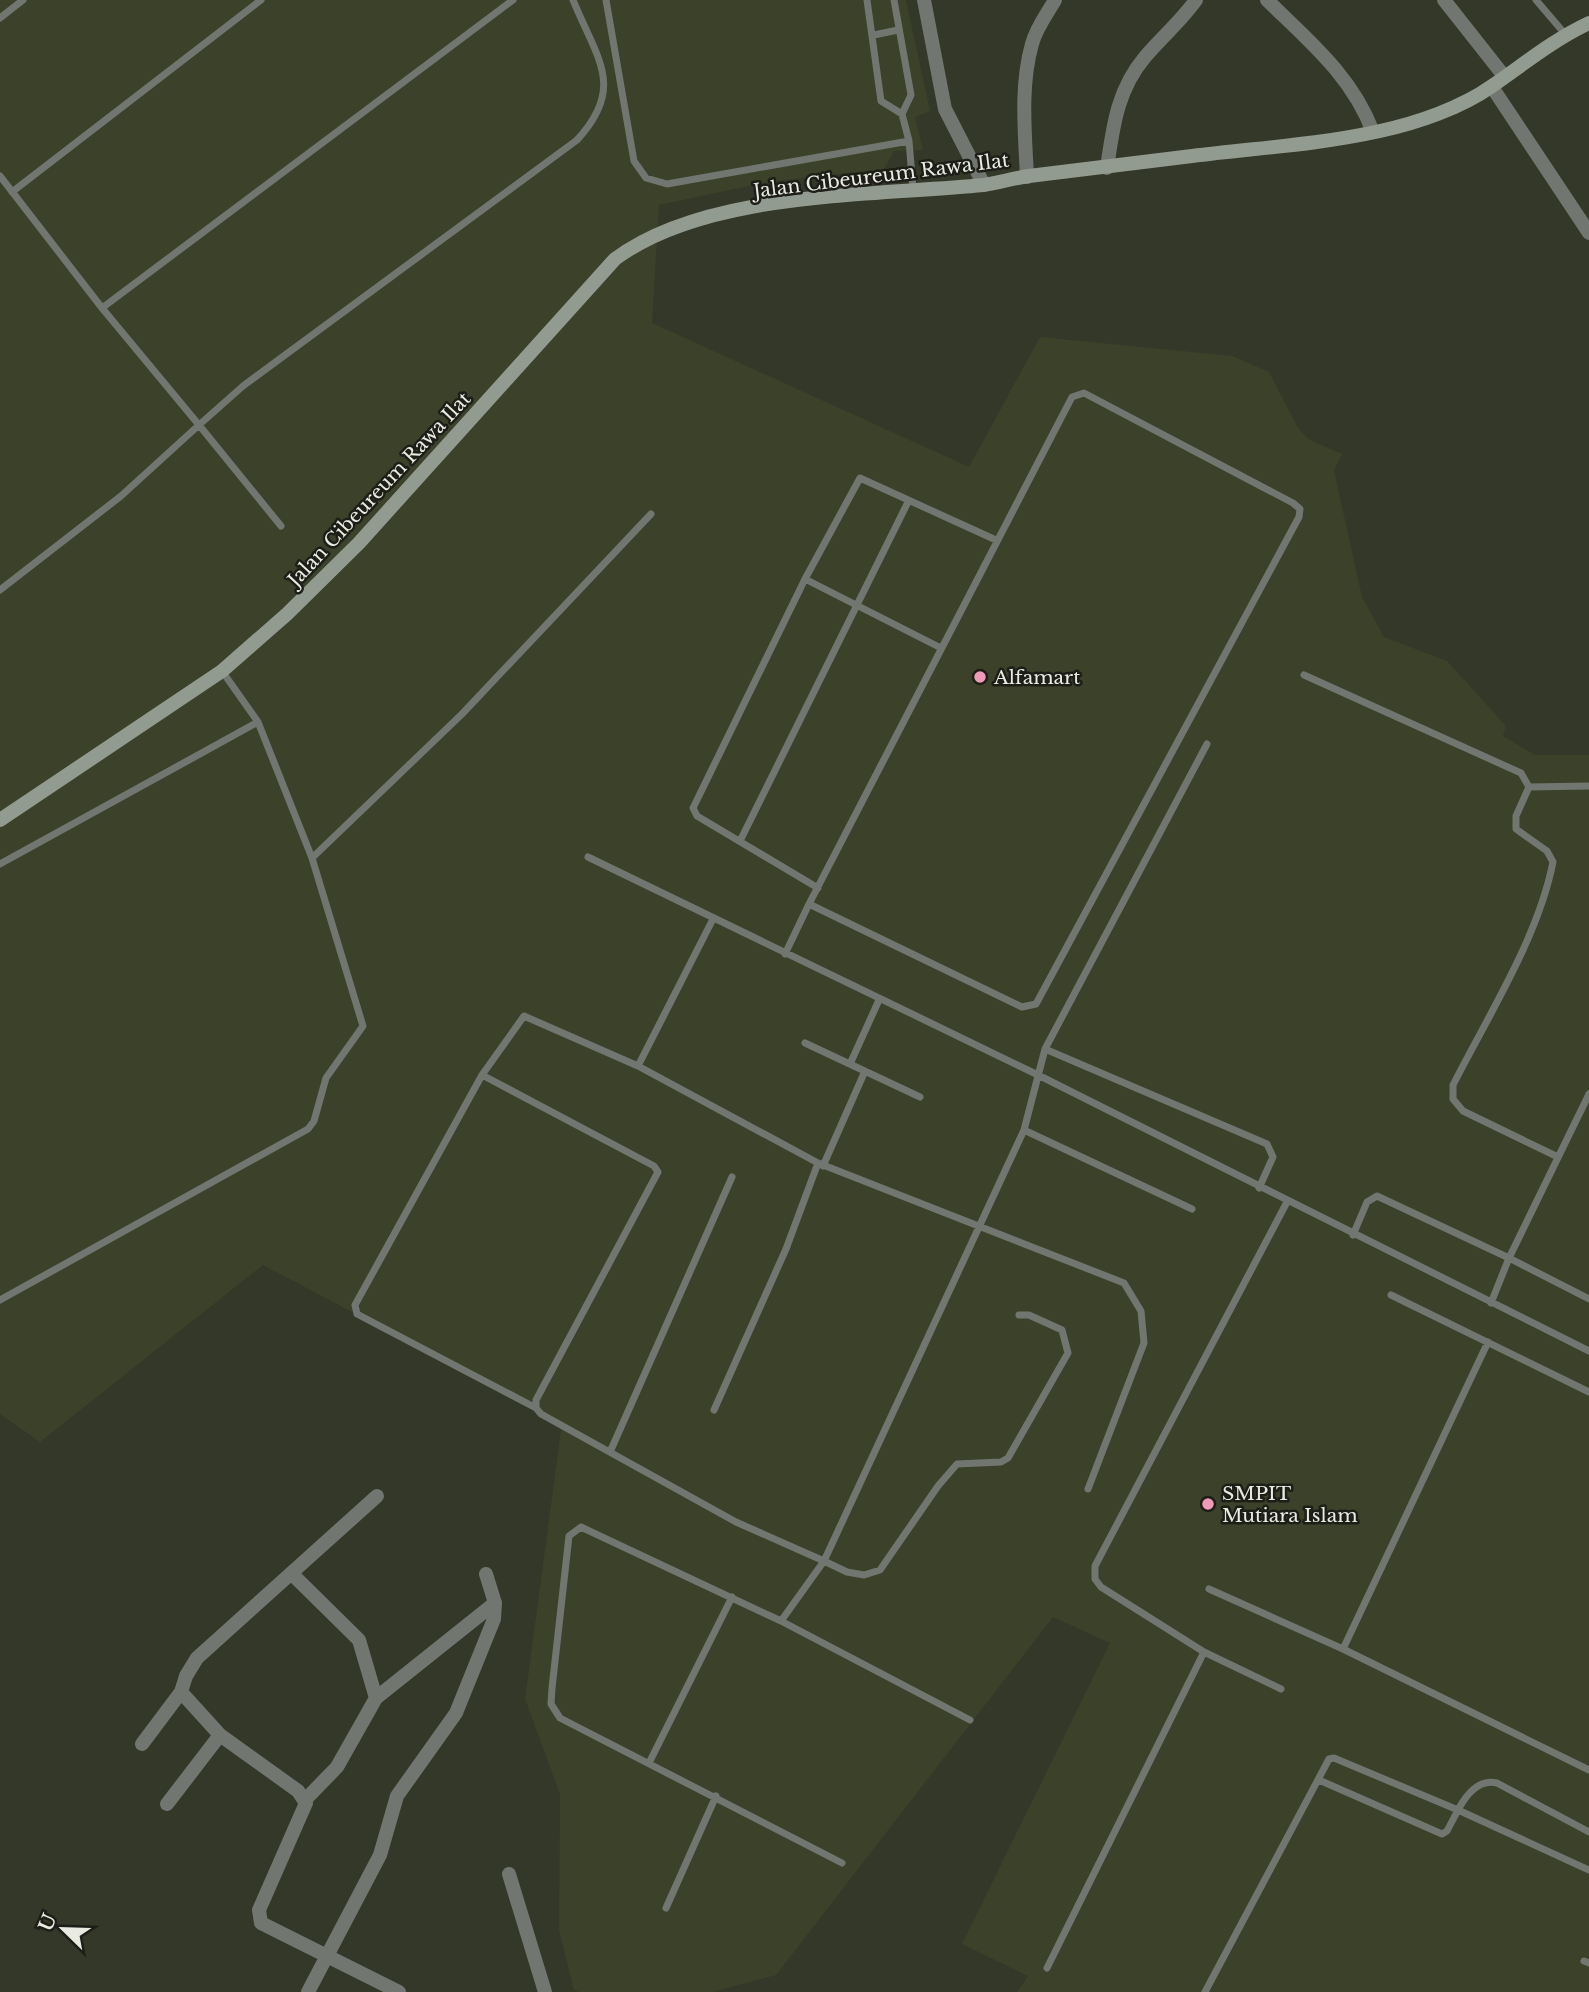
<svg xmlns="http://www.w3.org/2000/svg" width="1589" height="1992" viewBox="0 0 1589 1992" font-family="'Libre Baskerville',serif">
  <style>
    .built { fill: #3c412a }
    .lines { fill: none; stroke-linecap: round; stroke-linejoin: round }
    .lane { stroke: #717670; stroke-width: 7 }
    .street { stroke: #717670; stroke-width: 14 }
    .secondary { stroke: #929b90; stroke-width: 14 }
    .poi-dot { fill: #f09ab6; stroke: #1c1e17; stroke-width: 2.5 }
    .labels { text-anchor: middle; stroke-width: 5; stroke-linejoin: round; paint-order: stroke }
    .street-label { font-size: 19px; fill: #e9ebe1; stroke: #1c1e17 }
    .poi-label { font-size: 19px; fill: #e9ebe1; stroke: #1c1e17; text-anchor: start }
  </style>
  <rect width="100%" height="100%" fill="#343828"/>
  <path class="built" d="M0,0H906L930,111L915,117L923,150L894,151L884,169L767,182L659,205L652,323L969,467L1040,337L1232,356L1269,372L1298,428L1308,439L1342,454L1334,470L1362,597L1384,637L1447,661L1506,726L1503,736L1535,755H1589V1992H1017L1028,1976L962,1944L1110,1643L1053,1617L776,1975L713,1992H579L574,1990L559,1930L560,1794L525,1699L562,1423L263,1265L40,1442L0,1414Z"/>
  <g class="lines">
    <path class="lane" d="M606,0L634,161L646,178L667,184L909,141L902,114L911,95L894,0
      M867,0L881,101L902,114
      M1536,0L1565,34
      M0,18L23,0
      M874,35L898,30
      M909,141L913,189
      M0,176L102,308L199,425L121,496L0,590
      M12,192L261,0
      M102,308L513,0
      M281,526L199,425L243,386L577,140C626,87 597,59 573,0
      M805,579L941,648
      M1304,675L1521,773L1529,787
      M740,841L908,502
      M588,857L1036,1074L1589,1351
      M312,858L462,714L651,514
      M0,864L258,722
      M818,888L697,816L693,808L805,579L860,478L996,540
      M785,954L809,904L1072,397L1084,393L1293,503L1300,509L1299,517L1036,1004L1022,1007L809,904
      M805,1043L920,1097
      M1045,1049L1267,1144L1273,1157L1259,1188
      M850,1064L879,1000
      M638,1066L713,919
      M482,1075L654,1166L658,1172L536,1400V1408L541,1414L736,1522L824,1561L1024,1130L1045,1049L1207,744
      M1024,1130L1192,1209
      M1558,1157L1463,1111L1453,1099V1085C1488,1016 1538,938 1553,862L1547,851L1516,829V816L1529,787L1589,786
      M823,1166L865,1071
      M1353,1235L1367,1202L1377,1196L1509,1258L1589,1094
      M1391,1295L1589,1392
      M0,1300L308,1129L314,1121L326,1078L363,1026L312,858L258,722L222,671
      M1491,1303L1509,1258L1589,1299
      M536,1408L357,1314L355,1305L482,1075L524,1016L638,1066L818,1163L1124,1283L1141,1311L1144,1343L1088,1489
      M714,1410L786,1249L818,1163
      M610,1452L732,1177
      M1209,1589L1343,1649L1589,1770
      M781,1621L824,1561L847,1572L864,1575L880,1570L938,1486L957,1464L1001,1462L1008,1458L1068,1353L1062,1330L1029,1315H1019
      M1343,1649L1488,1342
      M1204,1652L1281,1689
      M649,1763L732,1597
      M1319,1780L1442,1834L1447,1831L1458,1810L1589,1870
      M842,1863L560,1718L551,1704L552,1688L569,1536L581,1527L781,1621L970,1720
      M666,1908L716,1796
      M1584,1961L1589,1963
      M1047,1968L1204,1652L1101,1587L1095,1579V1566L1287,1202
      M1205,1992L1329,1759L1334,1758L1458,1810C1466,1795 1479,1779 1497,1783L1589,1832"/>
    <path class="street" d="M924,0L945,109L984,185
      M1267,0C1309,41 1352,76 1373,132
      M1444,0L1504,76
      M1492,87L1589,233
      M1107,168C1113,127 1117,90 1145,57C1162,37 1181,21 1196,0
      M1027,177C1025,133 1020,86 1032,44C1036,28 1047,14 1055,0
      M292,1574L359,1640L376,1698
      M181,1692L220,1735L298,1791L306,1803L259,1910L261,1923L399,1992
      M142,1744L181,1692L186,1676L197,1658L377,1496
      M305,1800L337,1767L376,1698L495,1603
      M167,1804L220,1735
      M509,1874L545,1992
      M308,1992L380,1855L397,1796L456,1713L494,1619L495,1603L486,1574"/>
    <path class="secondary" d="M0,820L222,671L287,614L359,543L615,259C706,191 872,196 983,185C998,183 1014,178 1029,176C1083,169 1138,163 1192,156C1255,148 1317,145 1380,131C1417,123 1461,108 1492,86C1524,64 1553,40 1589,23"/>
  </g>
  <g class="poi-dot">
    <circle cx="980" cy="677" r="7"/>
    <circle cx="1208" cy="1504" r="7"/>
  </g>
  <g class="labels">
    <g class="street-label">
      <text transform="translate(881 175) rotate(-7)" y="7">Jalan Cibeureum Rawa Ilat</text>
      <text transform="translate(379 489) rotate(-47)" y="7">Jalan Cibeureum Rawa Ilat</text>
    </g>
    <g class="poi-label">
      <text x="994" y="684">Alfamart</text>
      <text x="1222" y="1500">SMPIT<tspan x="1222" dy="22">Mutiara Islam</tspan></text>
    </g>
  </g>
  <g transform="translate(63 1929) rotate(293)" stroke="#1c1e17" stroke-width="5" paint-order="stroke">
  <path d="M0-5L12 26L0 18L-12 26Z" fill="#e9ebe1"/>
  <text y="-10" font-size="19" font-weight="bold" text-anchor="middle" fill="#e9ebe1">U</text>
  </g>
</svg>
